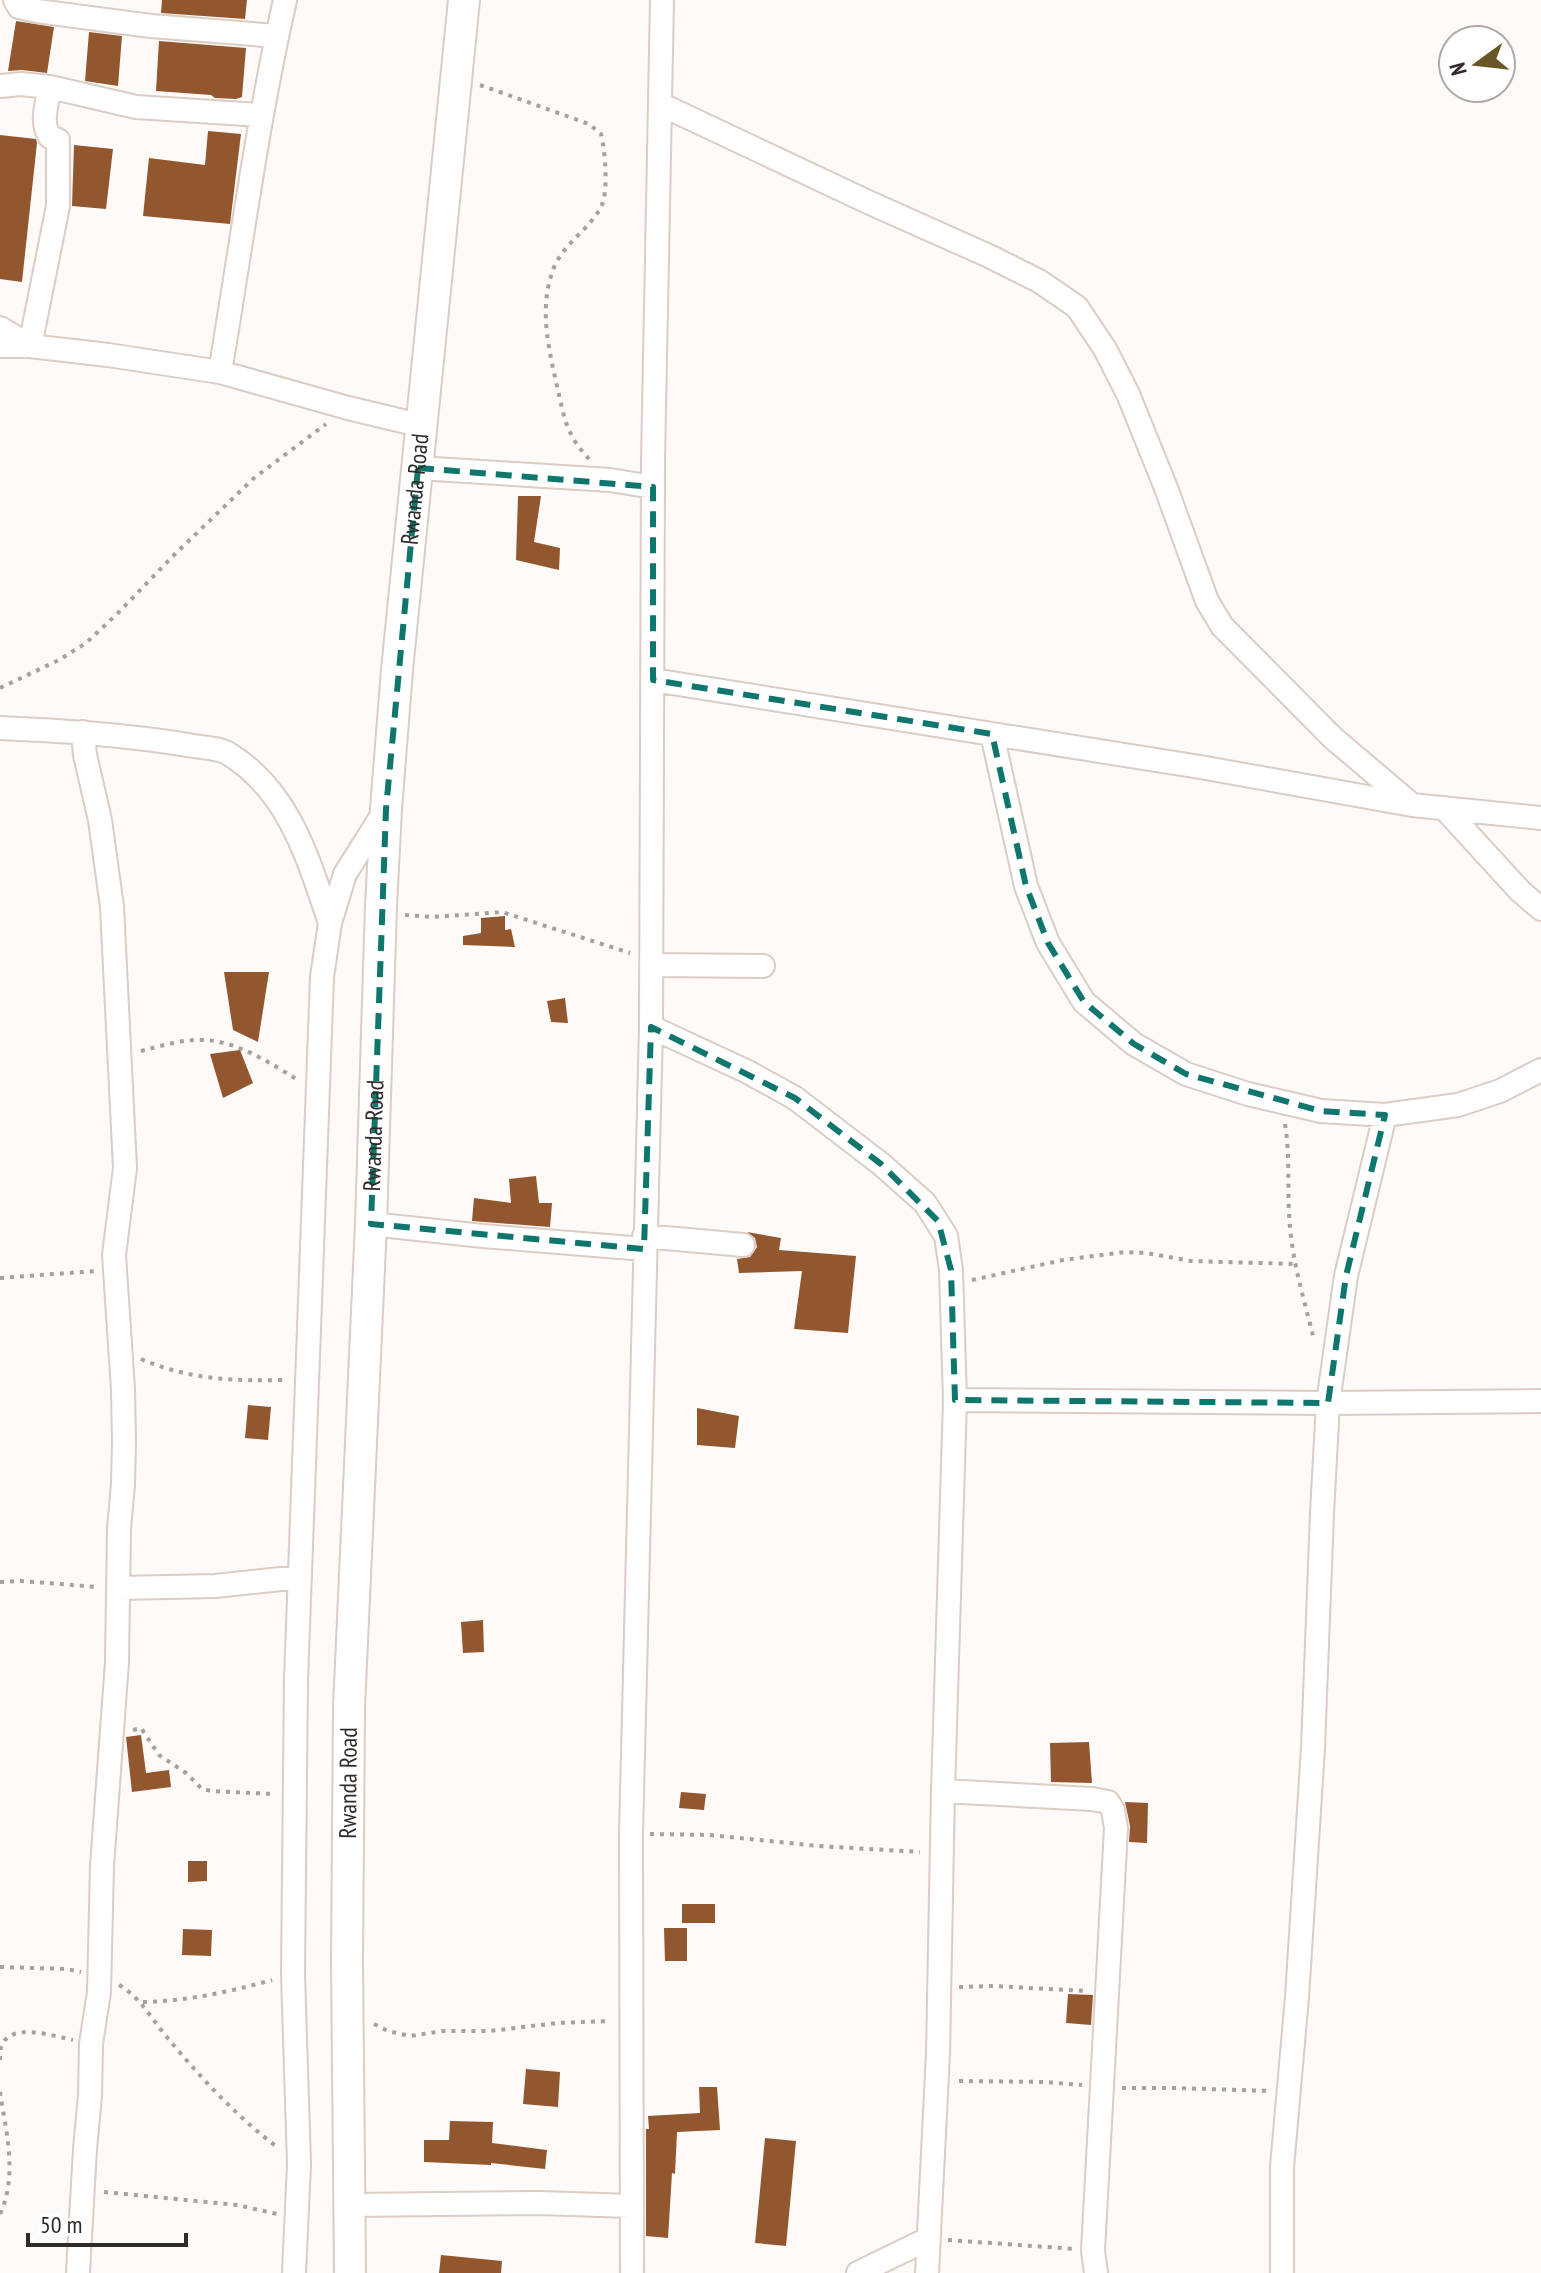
<svg xmlns="http://www.w3.org/2000/svg" width="1541" height="2273" viewBox="0 0 1541 2273" font-family="'PT Sans Narrow',sans-serif">
  <style>
    .building { fill: #935730 }
    .lines { fill: none; stroke-linecap: round; stroke-linejoin: round }
    .minor-casing { stroke: #dbccc4; stroke-width: 26 }
    .highway-casing { stroke: #dbccc4; stroke-width: 34 }
    .path { stroke: #a5a19e; stroke-width: 4; stroke-dasharray: 4 6; stroke-linecap: butt }
    .minor { stroke: #fff; stroke-width: 22 }
    .highway { stroke: #fff; stroke-width: 30 }
    .marked { fill: none; stroke: #0f766e; stroke-width: 6; stroke-dasharray: 16 10; stroke-linejoin: round }
    .labels { text-anchor: middle; stroke-width: 8; stroke-linejoin: round; paint-order: stroke }
    .street-label { font-size: 24px; fill: #312b28; stroke: #fff }
  </style>
  <rect width="100%" height="100%" fill="#fdfaf8"/>
  <path class="building" d="M162,0H247L245,19L161,13Z
    M16,21L54,27L47,73L22,70L8,71Z
    M89,32L122,36L118,86L85,81Z
    M159,41L246,48L242,97L236,99L215,98L211,95L156,91Z
    M208,131L241,134L230,224L143,216L149,158L205,165Z
    M0,135L36,139L37,143L22,282L0,279Z
    M74,145L113,149L106,209L72,206Z
    M518,496H541L534,542L560,548L559,570L516,560Z
    M505,916V930L511,929L515,947L463,945V936L481,933V918Z
    M224,972H269L258,1042L233,1030Z
    M565,998L568,1023L551,1022L547,1001Z
    M240,1050L253,1083L223,1098L210,1054Z
    M536,1176L539,1203H552L550,1227L472,1221L474,1198L511,1203L509,1179Z
    M747,1232L781,1238L779,1250L856,1256L848,1333L794,1329L802,1271L739,1273L737,1259L750,1257L757,1247L755,1238Z
    M248,1405L271,1407L268,1440L245,1438Z
    M697,1408L739,1416L735,1448L697,1445Z
    M483,1620L484,1652L463,1653L461,1622Z
    M141,1735L146,1773L169,1770L171,1787L132,1792L126,1737Z
    M1089,1742L1092,1783L1051,1782L1050,1743Z
    M681,1792L706,1794L704,1810L679,1808Z
    M1125,1802L1148,1803L1147,1843L1129,1842L1130,1826Z
    M188,1861H207V1881L188,1882Z
    M682,1904H715V1923H682Z
    M664,1928H687V1961H665Z
    M183,1929L212,1930L211,1956L182,1955Z
    M1068,1994L1093,1995L1091,2025L1066,2023Z
    M526,2069L560,2072L558,2107L523,2104Z
    M699,2087H717L720,2130L677,2132L675,2174L672,2173L668,2238L646,2236V2129H649L648,2116L700,2113Z
    M450,2121L493,2122L492,2143L547,2150L545,2169L491,2163V2165L424,2162V2140H449Z
    M765,2138L796,2141L786,2246L755,2243Z
    M441,2255L502,2261L501,2273H439Z"/>
  <g class="lines">
    <defs>
      <path id="minor" d="M15,0L19,7L37,11L151,26L277,36
        M0,86L21,84L50,87L136,107L260,115
        M660,104L868,202L989,256L1039,281L1077,307L1105,349L1128,394L1166,488L1207,601L1222,626L1333,738L1412,805
        M0,328L30,346L58,206V140L50,137C40,122 47,104 50,87
        M0,346H30L108,355L220,372L348,408L423,426
        M220,372C241,248 257,123 285,0
        M418,468L610,480L653,487
        M653,680L1200,767L1412,805L1541,818
        M0,728C65,731 130,735 194,746C205,748 220,748 229,754C290,792 308,859 330,923
        M992,734L1026,886L1048,943L1084,1002L1134,1044L1186,1074L1248,1094L1321,1111L1385,1115L1458,1105L1500,1091L1541,1070
        M1444,808L1520,891L1541,909
        M652,965L763,966
        M651,1027L748,1072L795,1098L881,1164L925,1203L946,1236L951,1270L955,1400L943,1791L938,2053L927,2273
        M371,1224L483,1236L644,1249
        M644,1236L743,1245
        M955,1400L1328,1403L1541,1401
        M119,1588L215,1586L300,1577
        M943,1791L1092,1799L1108,1802L1113,1810L1116,1828L1093,2251L1096,2273
        M350,2205L538,2203L632,2206
        M78,2273L85,2149L90,2095L91,2044L99,1992L102,1866L117,1662L119,1529L123,1484L124,1442L123,1389L114,1255L125,1168L112,907L100,820L85,755L83,732
        M294,2273L299,2164L293,1974L296,1680L322,977L330,923L345,874L386,809
        M632,2273L631,1834L651,1027L653,462L662,0
        M858,2273L928,2239
        M1282,2273V2167L1297,1997L1313,1748L1322,1513L1328,1403L1346,1276L1385,1115"/>
      <g id="highway">
        <path id="s1" d="M350,2273L347,1962L349,1707L371,1224L381,906L386,809L397,670L464,0"/>
      </g>
    </defs>
    <use href="#minor" class="minor-casing"/>
    <use href="#highway" class="highway-casing"/>
    <path class="path" d="M480,85L589,124L601,134C605,150 609,192 601,207C591,227 566,242 555,265C538,305 548,346 557,386C561,402 563,419 571,434C575,443 582,451 589,459
      M0,688L59,660L86,643L117,614L175,554L254,478L326,424
      M405,915L433,917L502,912L630,953
      M141,1051C161,1046 182,1039 204,1040C237,1041 270,1063 298,1080
      M1285,1124C1291,1161 1286,1199 1291,1236C1295,1272 1306,1306 1314,1340
      M0,1278L96,1271
      M972,1280L1063,1260L1125,1252L1146,1253L1191,1261L1294,1264
      M141,1359C190,1380 233,1381 285,1380
      M0,1582L22,1581L97,1587
      M133,1730L141,1728L159,1755L186,1773L202,1789L212,1791L273,1794
      M650,1834L710,1835L818,1846L920,1852
      M0,1967L67,1969L81,1972
      M119,1985C141,1998 150,2017 166,2036C199,2076 236,2116 277,2147
      M959,1987L993,1986L1086,1991
      M143,2002C187,2001 229,1992 272,1980
      M374,2024L388,2031L410,2036L443,2031H490L557,2023L609,2021
      M0,2060C0,2056 0,2051 1,2047C10,2021 53,2036 73,2040
      M959,2081L1045,2082L1082,2085
      M1122,2088H1176L1270,2091
      M0,2092C6,2131 18,2176 0,2214
      M104,2192L237,2205L277,2214
      M948,2240L1075,2249"/>
    <use href="#minor" class="minor"/>
    <use href="#highway" class="highway"/>
  </g>
  <path class="marked" d="M418,468L653,487V680L992,734L1026,886L1048,943L1084,1002L1134,1044L1186,1074L1321,1111L1385,1115L1346,1276L1328,1403L955,1400L951,1270L938,1221L881,1164L795,1098L651,1027L644,1249L371,1224L386,809Z"/>
  <g class="labels">
    <g class="street-label">
      <text dy="8" stroke="none"><textPath href="#s1" startOffset="1786">Rwanda Road</textPath></text>
      <text dy="8" stroke="none"><textPath href="#s1" startOffset="1138">Rwanda Road</textPath></text>
      <text dy="8" stroke="none"><textPath href="#s1" startOffset="490">Rwanda Road</textPath></text>
    </g>
  </g>
  <g transform="translate(1477 64) rotate(255)"><circle r="38" fill="#ffffff" stroke="#adaaa9" stroke-width="2"/>
  <path d="M0-6L14 30L0 20L-14 30Z" fill="#695624"/>
  <text y="-12" font-size="22" font-weight="bold" text-anchor="middle" fill="#312b28">N</text>
  </g>
  <path d="M28 2233v12h158v-12" fill="none" stroke="#312b28" stroke-width="4"/>
  <text x="40" y="2233" font-size="24" fill="#312b28" stroke="#ffffff" stroke-width="6" paint-order="stroke">50 m</text>
</svg>
